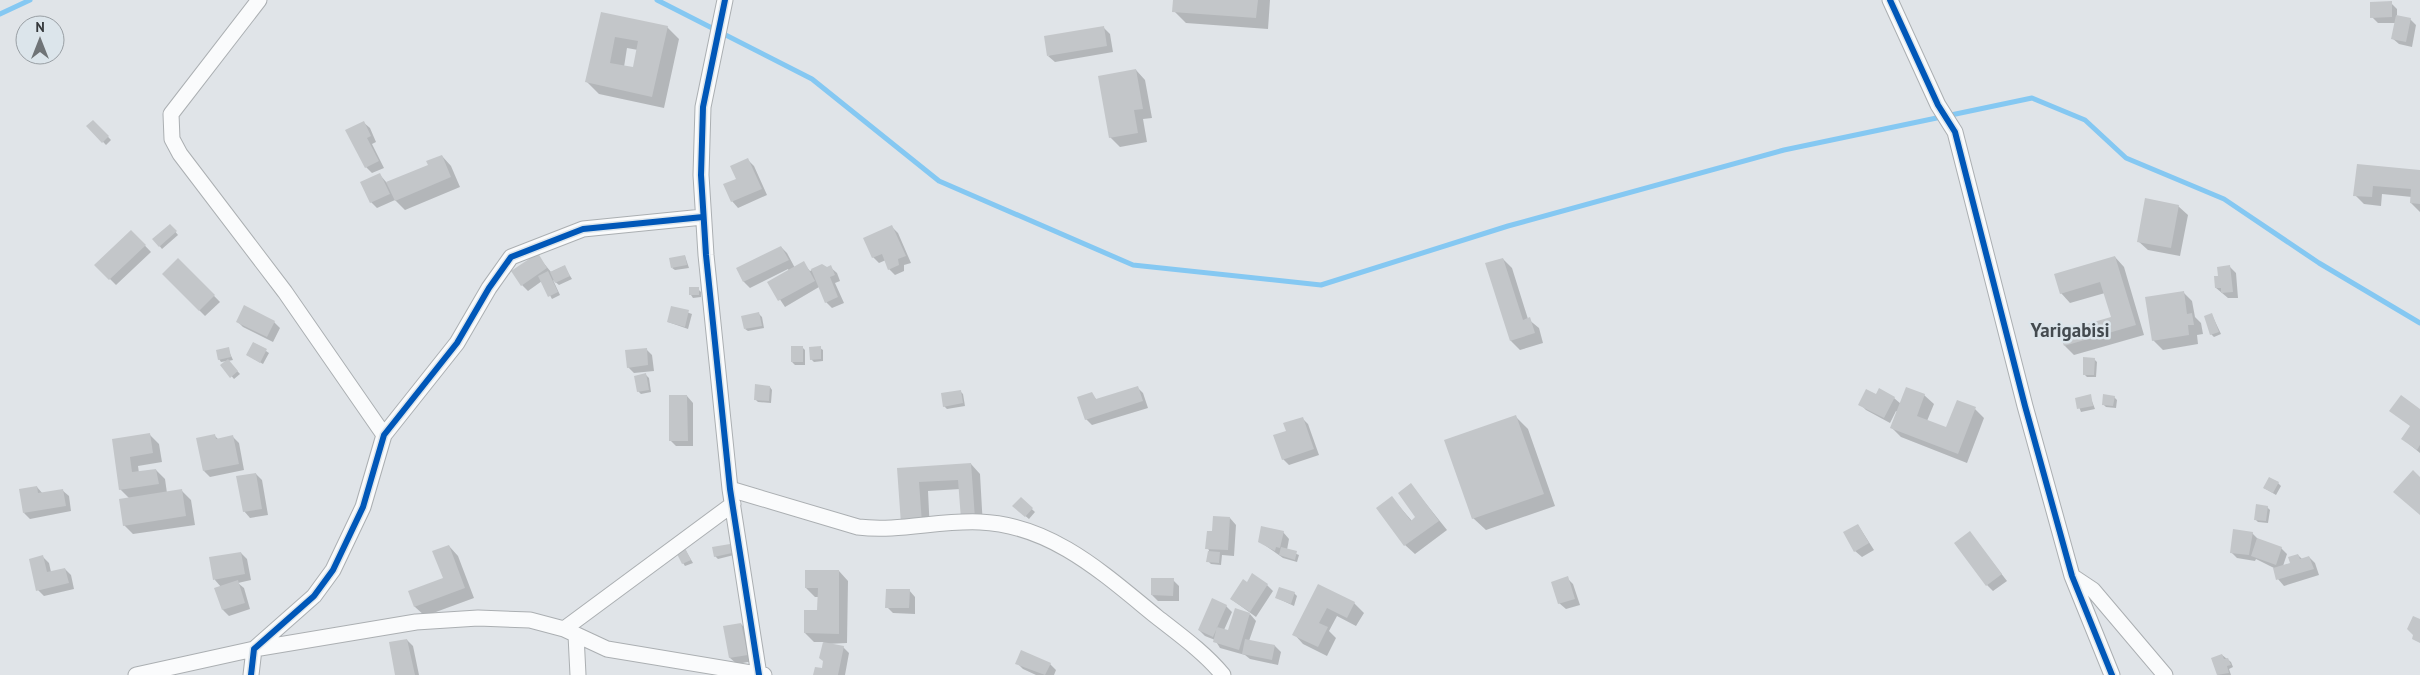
<svg xmlns="http://www.w3.org/2000/svg" width="2420" height="675" viewBox="0 0 2420 675" font-family="'PT Sans',sans-serif">
  <style>
    .shadow { fill: #0003; fill-rule: evenodd }
    .lines { fill: none; stroke-linecap: round; stroke-linejoin: round }
    .stream { stroke: #85c8f2; stroke-width: 5 }
    .building { fill: #c3c6c9; fill-rule: evenodd }
    .street-casing { stroke: #abafb2; stroke-width: 17 }
    .street { stroke: #fafbfc; stroke-width: 15 }
    .cycleway-casing { stroke: #dce5eb; stroke-width: 9 }
    .cycleway { stroke: #0057b8; stroke-width: 6 }
    .labels { text-anchor: middle; stroke-width: 5; stroke-linejoin: round; paint-order: stroke }
    .district-label { font-size: 19px; font-weight: bold; fill: #434a4f; stroke: #dce5eb }
  </style>
  <rect width="100%" height="100%" fill="#e0e4e8"/>
  <path class="shadow" d="M1174,0H1270L1268,29L1186,23L1174,11Z
    M2391,3L2397,9V16L2410,19L2416,25L2412,47L2399,44L2392,38L2396,23H2378L2372,17Z
    M602,13L667,27L679,39L664,108L599,94L587,82ZM627,48L638,50L634,69L624,67Z
    M1103,27L1110,34L1113,52L1055,62L1048,56Z
    M1136,70L1145,80L1152,118L1143,119L1147,142L1120,147L1110,137Z
    M93,121L111,140L106,145L88,126Z
    M363,122L370,128L376,142L372,144L384,168L372,173L366,167Z
    M442,156L451,166L460,187L405,210L395,200L377,208L371,202L380,175L387,183L430,165Z
    M748,160L754,166L767,195L738,208L732,201L737,179Z
    M2358,165L2420,171V212L2411,203L2412,197L2382,194L2381,206L2364,204L2355,195Z
    M2178,206L2188,215L2180,256L2148,250L2138,241Z
    M170,225L178,235L162,249L154,239Z
    M892,227L898,233L911,263L904,265V271L895,275L889,269L886,260L879,263L873,257Z
    M131,231L151,252L116,285L96,265Z
    M781,247L787,253L795,268L803,263L810,271L822,265L826,268L830,267L837,273L840,281L835,283L844,303L832,308L826,302L819,287L785,307L769,283L789,271L788,269L750,288L744,282L738,268Z
    M537,255L551,272L564,266L572,279L559,285L553,280L560,295L552,299L542,281L528,291L522,285Z
    M685,256L689,268L675,270L672,268Z
    M2115,257L2124,267L2144,335L2074,355L2065,346L2061,333L2112,318L2105,293L2070,303L2061,293Z
    M178,259L220,302L205,316L163,274Z
    M1503,259L1512,268L1528,319L1539,328L1543,343L1520,350L1511,341L1487,264Z
    M2230,267L2236,273L2238,298H2228L2216,288L2219,277Z
    M698,289L701,292V297L693,298L691,295Z
    M2183,292L2192,301L2195,317L2201,323L2203,334L2197,335L2198,344L2163,350L2153,340Z
    M672,307L692,314L688,329L668,322Z
    M759,314L762,317L764,328L748,331L745,329Z
    M2212,315L2221,334L2214,337L2211,334Z
    M237,321L274,322L280,328L273,342L243,327Z
    M254,343L269,353L263,364L247,355Z
    M802,347L805,350V365H795L792,362Z
    M820,348L823,350V361L814,362L811,359Z
    M228,349L233,360L228,361L240,374L234,379L222,365L227,361L221,362L219,359Z
    M646,349L652,355L654,371L634,373L628,367Z
    M2094,359L2097,362L2096,377H2087L2084,374Z
    M646,375L649,378L651,392L641,394L638,391Z
    M770,387L772,390L771,403L758,402L755,399Z
    M1137,387L1143,393L1148,408L1092,425L1086,419L1091,394L1097,400Z
    M960,391L963,394L965,406L947,409L944,406Z
    M1924,395L1934,404L1927,421L1947,429L1975,409L1984,418L1967,463L1901,437L1892,428L1898,412L1896,411L1890,423L1866,410L1860,404L1876,396L1894,398L1901,404Z
    M687,396L693,403V446H676L670,440Z
    M2090,396L2095,409L2081,412L2076,399Z
    M2114,397L2117,400L2116,408L2106,407L2103,404Z
    M2420,411V453L2403,439Z
    M1516,417L1528,429L1555,506L1486,530L1473,518Z
    M1302,418L1308,424L1319,455L1289,465L1283,459Z
    M150,435L159,444L162,462L138,466L139,473L156,470L165,479L167,493L182,491L191,500L195,525L133,534L124,525L129,498L120,489L113,440Z
    M214,435L219,440L233,437L239,443L244,470L210,477L204,471Z
    M971,464L980,474L983,527H971L960,489L928,491L930,532L911,533L898,469Z
    M256,474L262,480L268,515L250,518L244,511Z
    M2278,483L2281,486L2276,495L2264,488Z
    M1411,485L1447,530L1415,554L1405,545L1392,498L1412,521L1417,517Z
    M37,487L43,494L62,490L69,496L71,511L30,519L24,513Z
    M1021,499L1035,512L1029,519L1017,509Z
    M2267,507L2270,510L2268,523L2258,522L2255,519Z
    M1230,518L1236,525L1234,556L1222,555L1221,565L1211,564L1208,561L1209,550L1207,548L1213,533Z
    M1858,525L1874,550L1862,557L1855,551Z
    M1283,532L1289,539L1287,550L1299,555L1297,562L1283,558L1259,541Z
    M1970,533L2007,581L1993,591L1987,585Z
    M2252,533L2258,539L2281,548L2287,554L2283,566L2292,564L2298,555L2302,559L2309,557L2315,563L2319,575L2284,586L2278,579L2274,568L2256,559L2255,561L2237,558L2231,552Z
    M730,545L734,555L718,559L715,556Z
    M449,546L458,556L474,598L425,616L415,607L410,592L444,579Z
    M683,546L693,563L685,566L683,563Z
    M241,553L247,559L251,580L238,583L244,588L250,609L229,616L223,610L221,587L215,580L211,558Z
    M43,557L49,563L51,572L65,569L71,575L74,589L44,596L38,590Z
    M839,571L848,581L847,643L826,644L843,647L849,653L845,675H815L823,670L824,642H814L805,633L819,611V597H815L806,588Z
    M1567,578L1573,584L1580,605L1566,609L1559,603Z
    M1173,580L1179,586V601H1158L1152,595Z
    M1267,585L1273,591L1256,617L1231,599Z
    M1319,586L1354,603L1364,613L1356,626L1337,616L1329,631L1336,638L1327,656L1303,644L1294,634Z
    M909,590L915,597V614L893,613L887,607Z
    M1294,593L1297,596L1294,606L1277,598Z
    M1226,606L1232,612L1224,630L1229,632L1250,614L1256,621L1249,641L1275,646L1281,652L1278,665L1250,659L1245,655L1220,648L1215,640L1205,636L1199,630Z
    M741,624L747,630L753,661L737,664L730,658L725,627Z
    M407,640L413,646L419,675H396Z
    M2222,655L2231,662L2233,667L2229,669L2231,675H2218L2212,659Z
    M1017,663L1050,664L1056,670L1054,675H1036L1023,669Z"/>
  <g class="lines">
    <path class="stream" d="M657,0L812,79L939,181L1133,265L1321,285L1508,226L1784,150L2032,98L2085,120L2126,158L2224,199L2319,263L2420,323
      M0,14L30,0"/>
  </g>
  <path class="building" d="M1173,0H1258L1256,18L1172,12Z
    M2392,1V17L2370,18V2Z
    M601,12L668,26L652,97L585,82ZM615,37L638,41L633,67L610,63Z
    M2396,15L2411,18L2406,42L2391,39Z
    M1104,26L1107,46L1047,56L1044,36Z
    M1136,69L1143,109L1134,110L1138,133L1109,138L1098,76Z
    M93,120L109,136L102,143L86,126Z
    M364,121L371,136L367,138L379,161L365,168L345,130Z
    M442,155L451,177L395,201L386,182L428,165L426,161Z
    M748,158L762,189L731,202L723,184L736,179L730,166Z
    M2357,164L2420,170V204L2410,203L2411,189L2373,186L2372,197L2353,196Z
    M380,173L390,194L370,203L360,182Z
    M2145,198L2179,205L2171,248L2137,242Z
    M170,224L177,231L159,247L152,239Z
    M892,225L906,256L898,259L899,265L888,270L882,254L872,258L863,238Z
    M131,230L146,245L109,280L94,265Z
    M781,246L789,260L743,282L736,268Z
    M538,253L547,268L521,286L511,271Z
    M685,255L687,265L671,268L669,258Z
    M2115,256L2136,325L2064,346L2059,332L2111,317L2100,282L2060,294L2054,274Z
    M178,258L215,295L199,311L162,274Z
    M1503,258L1523,320L1530,317L1535,333L1510,341L1485,263Z
    M804,261L815,281L778,301L767,282Z
    M822,264L827,267L831,265L835,275L830,277L838,297L825,303L811,269Z
    M565,265L570,276L555,283L550,272Z
    M2230,265L2233,292L2221,293V288H2215L2214,276H2218L2217,267Z
    M548,271L558,292L548,297L538,276Z
    M689,287H699V295H689Z
    M2184,291L2187,314L2192,313L2194,325H2188L2189,335L2152,341L2145,297Z
    M244,305L275,321L267,337L236,322Z
    M671,306L689,310L685,327L667,322Z
    M759,312L762,326L744,329L741,316Z
    M2212,313L2219,332L2210,335L2204,316Z
    M253,342L267,349L260,363L246,355Z
    M791,346H803V362H791Z
    M821,346V359L810,360L809,347Z
    M229,347L231,357L218,360L216,350Z
    M647,348L648,365L627,368L625,350Z
    M2083,357L2095,358L2094,375H2083Z
    M228,359L238,371L230,378L220,365Z
    M646,373L649,390L637,392L634,376Z
    M755,384L770,386L769,401L754,400Z
    M1138,386L1143,401L1085,420L1077,397L1092,392L1096,399Z
    M1906,387L1925,394L1917,416L1946,427L1957,400L1976,407L1958,454L1890,428Z
    M1879,388L1895,397L1884,418L1858,405L1866,389L1876,394Z
    M961,390L963,403L943,407L941,393Z
    M2091,394L2093,406L2077,409L2075,398Z
    M2103,394L2115,396L2113,406L2102,405Z
    M669,395H687L688,441H669Z
    M2401,395L2420,409V445L2417,450L2401,439L2410,426L2389,411Z
    M1516,415L1544,494L1472,519L1444,440Z
    M1303,417L1314,449L1282,460L1273,435L1286,431L1283,423Z
    M150,433L153,453L130,457L132,472L156,469L159,484L119,490L112,439Z
    M215,434L216,439L233,435L239,464L203,471L196,438Z
    M971,463L975,518L961,519L958,480L919,482L922,523L901,524L897,468Z
    M2413,470L2420,477V515L2393,492Z
    M256,473L262,509L243,512L236,476Z
    M2269,477L2279,482L2273,493L2263,488Z
    M1411,483L1439,521L1404,546L1376,508L1392,496L1411,521L1415,517L1398,493Z
    M37,486L38,493L63,489L66,506L23,513L19,489Z
    M182,489L186,516L123,526L119,499Z
    M1021,497L1033,508L1025,517L1012,506Z
    M2256,504L2268,506L2266,521L2254,520Z
    M1213,516L1230,517L1228,550L1205,549L1207,531H1212Z
    M1858,524L1869,543L1854,552L1843,532Z
    M1261,526L1284,531L1280,548L1276,547L1275,551L1258,542Z
    M2233,529L2253,532L2249,555L2230,553Z
    M1970,531L2002,574L1986,586L1954,543Z
    M2257,538L2282,547L2276,565L2251,556Z
    M683,544L691,560L682,564L674,548Z
    M730,544L732,553L714,557L712,547Z
    M449,545L465,588L414,607L408,591L443,578L432,551Z
    M1281,547L1297,551L1295,560L1279,555Z
    M1208,551L1220,552L1219,563L1206,562Z
    M241,552L245,574L213,580L209,557Z
    M2298,554L2300,559L2309,556L2314,569L2276,580L2273,568L2290,563L2288,557Z
    M43,555L47,572L65,568L69,583L36,591L29,559Z
    M805,570H839V634L804,633V610H817L818,588H805Z
    M1252,573L1268,584L1250,612L1230,599L1243,579L1247,582Z
    M1568,576L1575,599L1558,604L1551,582Z
    M1151,578H1174L1173,596L1151,595Z
    M238,580L245,603L222,610L214,588Z
    M1318,584L1355,602L1347,618L1327,608L1319,623L1328,627L1318,647L1292,635Z
    M1279,587L1295,592L1291,604L1275,598Z
    M886,589H910L909,608H885Z
    M1212,598L1227,605L1213,637L1198,630Z
    M1235,608L1250,613L1239,650L1213,642L1217,627L1228,630Z
    M2413,616L2420,619V643L2412,639L2413,635L2407,629Z
    M741,623L748,655L729,658L723,626Z
    M407,639L415,675H395L389,642Z
    M1245,639L1275,645L1272,660L1242,654Z
    M823,642L844,646L838,675H813L815,667L822,668L823,661L819,658Z
    M1021,650L1051,663L1045,675L1015,664Z
    M2222,654L2224,659L2228,658L2231,665L2227,666L2229,673L2217,675L2211,658Z"/>
  <g class="lines">
    <defs>
      <path id="street" d="M259,0L171,114L172,139L180,154L285,292L384,435
        M725,0L703,107L701,175L706,255L730,489L759,675
        M1890,0L1938,105L1955,132L2025,406L2072,576L2112,675
        M730,489L858,527C899,532 939,520 980,522C1052,525 1104,574 1157,617C1180,635 1205,653 1223,675
        M2072,576L2093,590L2165,675
        M564,629L733,504
        M576,635L578,675
        M136,675L254,649L416,622L478,618L530,620L564,629L607,649L764,675
        M251,675L254,649L314,596L333,570L363,507L384,435L457,343L489,288L511,257L583,229L703,217"/>
    </defs>
    <use href="#street" class="street-casing"/>
    <use href="#street" class="street"/>
    <defs>
      <path id="cycleway" d="M725,0L703,107L701,175L706,255L730,489L759,675
        M1890,0L1938,105L1955,132L2025,406L2072,576L2112,675
        M251,675L254,649L314,596L333,570L363,507L384,435L457,343L489,288L511,257L583,229L703,217"/>
    </defs>
    <use href="#cycleway" class="cycleway-casing"/>
    <use href="#cycleway" class="cycleway"/>
  </g>
  <g class="labels">
    <g class="district-label">
      <text x="2070" y="337">Yarigabisi</text>
    </g>
  </g>
  <g transform="translate(40 40)"><circle r="24" fill="#dce5eb" stroke="#999fa4"/>
  <path d="M0-4L9 19L0 12L-9 19Z" fill="#707477"/>
  <text y="-8" font-size="14" font-weight="bold" text-anchor="middle" fill="#34373a">N</text>
  </g>
</svg>
